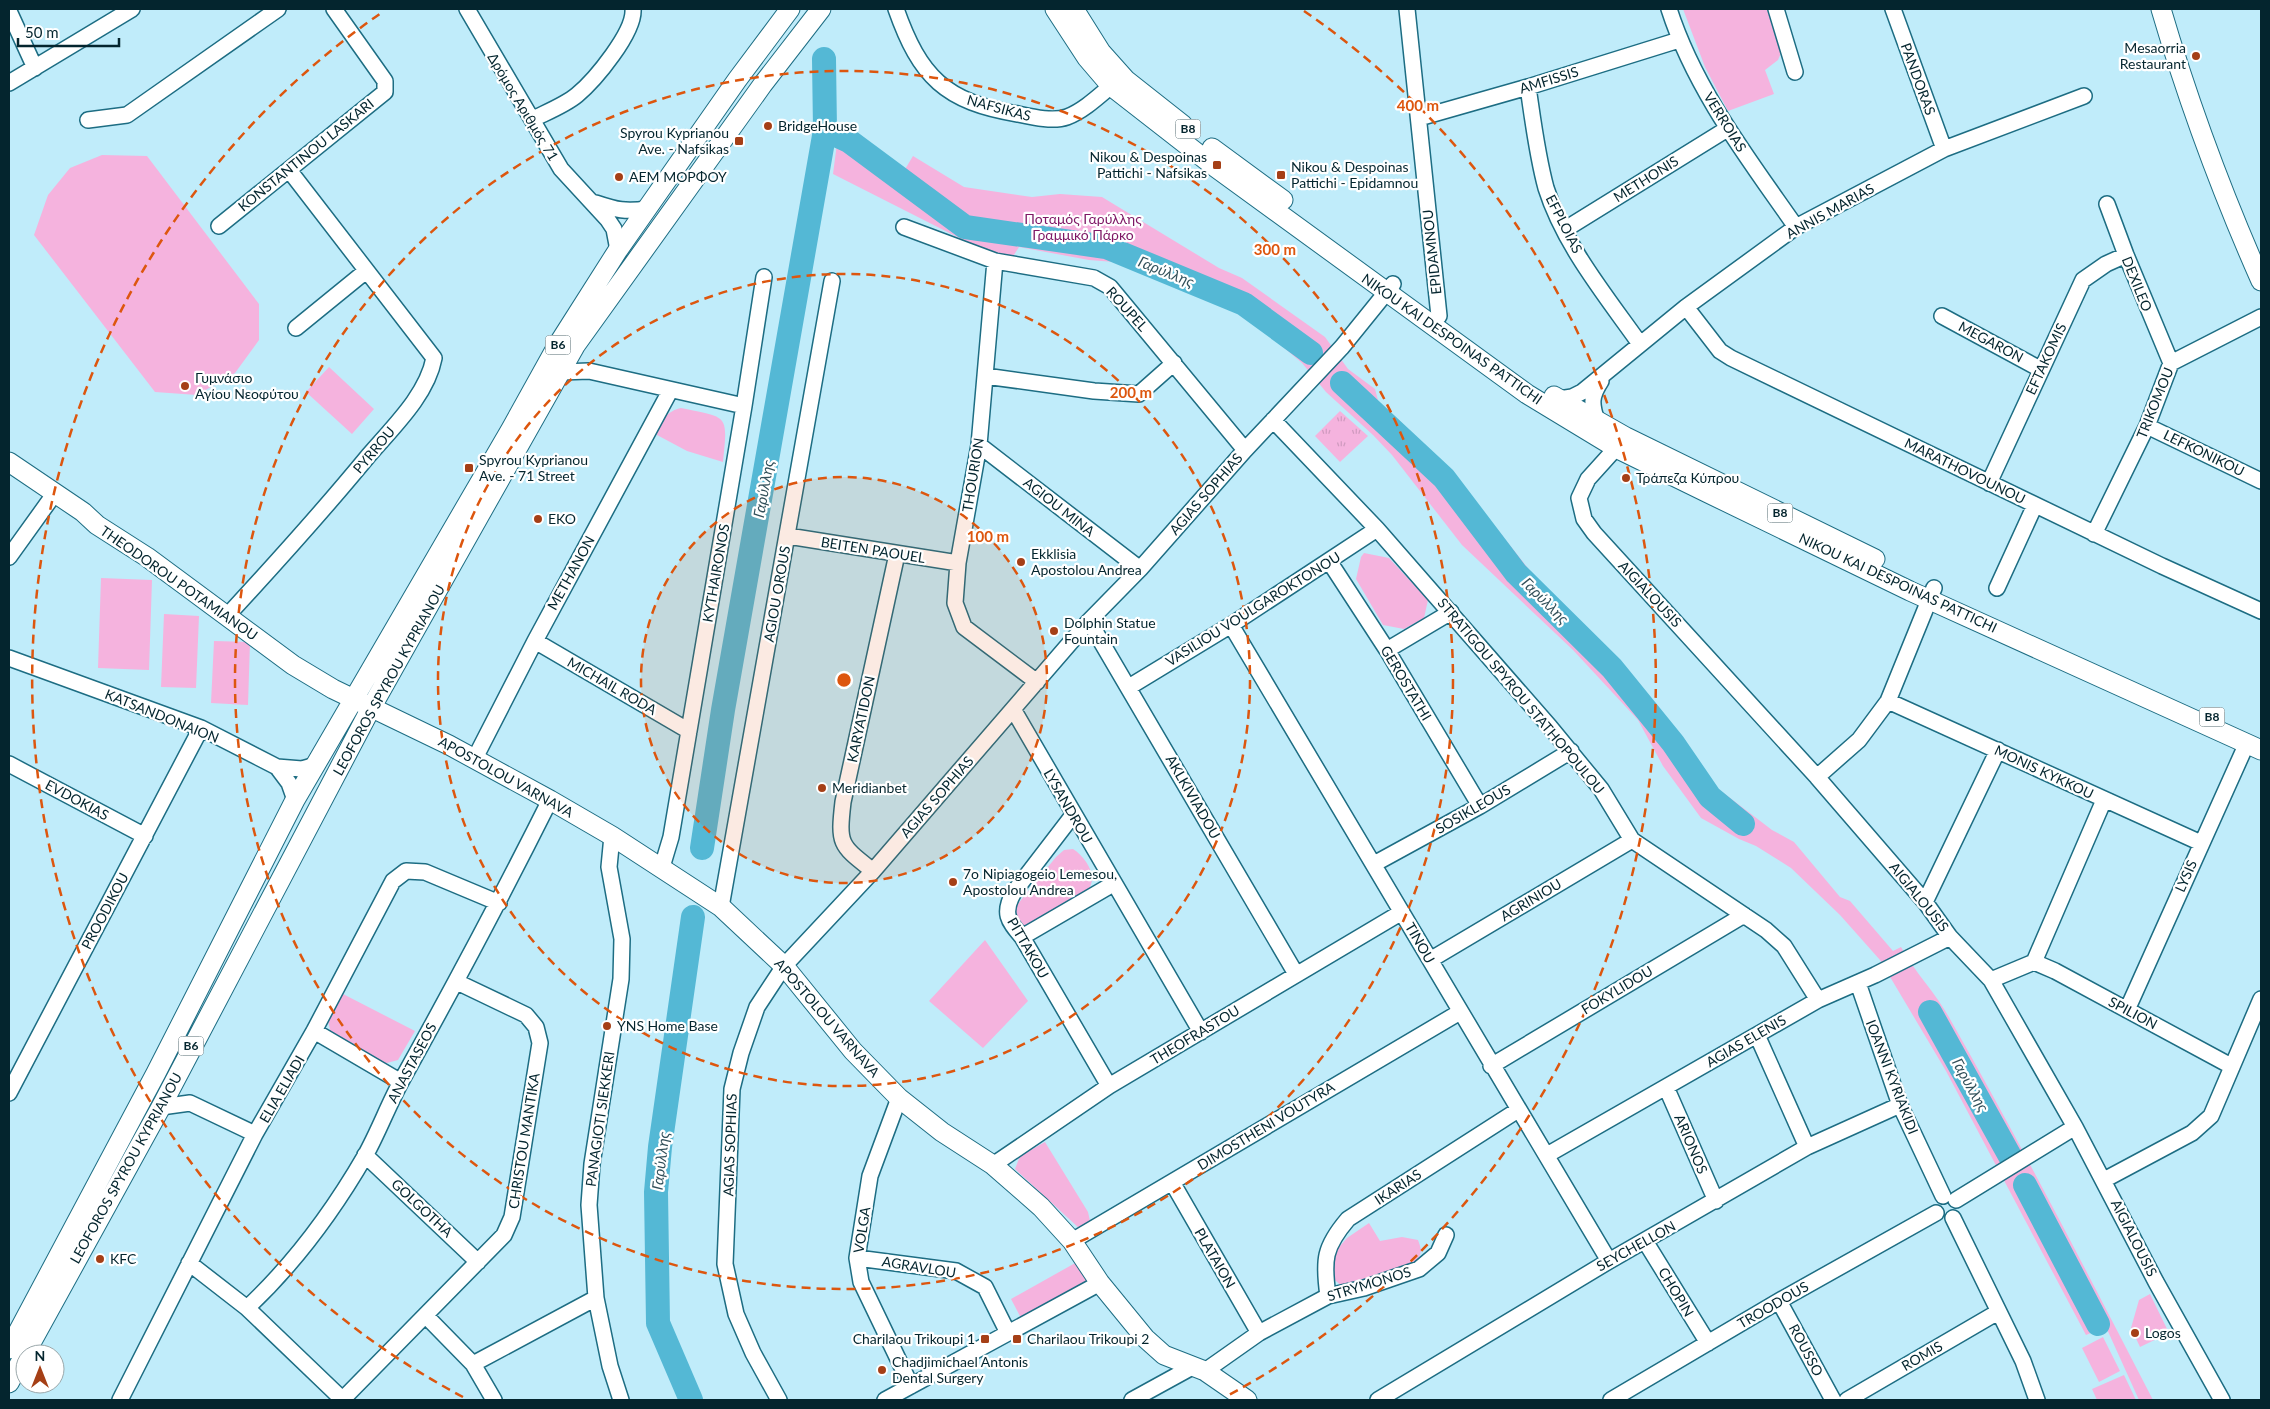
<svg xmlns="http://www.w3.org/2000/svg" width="2270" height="1409" viewBox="0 0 2270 1409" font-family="Lato,sans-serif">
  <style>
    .grass { fill: url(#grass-tufts) }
    .park { fill: #f5b3de }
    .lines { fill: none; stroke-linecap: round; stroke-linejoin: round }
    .river { stroke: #54b8d5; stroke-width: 24 }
    .minor-casing { stroke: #1d6d83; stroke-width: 18 }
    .major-casing { stroke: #1d6d83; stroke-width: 21 }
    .minor { stroke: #fff; stroke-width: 15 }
    .major { stroke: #fff; stroke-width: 19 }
    .ring { fill: none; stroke: #dd560e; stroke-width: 2.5; stroke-dasharray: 9 6 }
    .poi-dot { fill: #a53f16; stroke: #fff; stroke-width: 2 }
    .labels { text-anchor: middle; stroke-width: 4.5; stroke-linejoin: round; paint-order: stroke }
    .shield { fill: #fff; stroke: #4f666d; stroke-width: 1 }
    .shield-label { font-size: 12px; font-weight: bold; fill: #04252e }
    .poi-label { font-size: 14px; fill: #04252e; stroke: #fff; text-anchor: start }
    .street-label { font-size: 14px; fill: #04252e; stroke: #fff }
    .park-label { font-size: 14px; fill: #7e1765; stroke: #fff }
    .water-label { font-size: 15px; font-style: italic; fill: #32505a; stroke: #fff }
    .centre { fill: #dd560e; stroke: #fff; stroke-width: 2.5 }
    .ring-label { font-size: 15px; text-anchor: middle; font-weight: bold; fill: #dd560e; stroke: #fff; stroke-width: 4.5; stroke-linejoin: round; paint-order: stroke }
  </style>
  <defs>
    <pattern id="grass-tufts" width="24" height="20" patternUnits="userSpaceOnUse" patternTransform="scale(1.25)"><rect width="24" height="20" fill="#f5b3de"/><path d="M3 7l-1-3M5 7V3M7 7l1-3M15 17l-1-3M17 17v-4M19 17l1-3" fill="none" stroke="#d09abf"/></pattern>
  </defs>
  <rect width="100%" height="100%" fill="#c0ecfa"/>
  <path class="grass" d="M1340,411L1368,436L1340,462L1315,436Z"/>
  <path class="park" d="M1683,9H1767L1781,53L1778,60L1765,70L1774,94L1728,111L1705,67Z
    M839,128L904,171L913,156L964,187L1032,197L1060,194L1102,197L1219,268L1242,278L1325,337L1348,369L1375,389L1379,404L1489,519L1534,576L1601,648L1640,696L1674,733L1681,749L1717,788L1772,830L1794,842L1840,897L1850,901L1893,951L1901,947C1915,973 1936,993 1950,1019C2021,1144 2087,1272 2153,1400H2139L2106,1327L2086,1335L1946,1071L1880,960L1840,915L1791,868L1756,846L1739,839L1701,818L1663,766L1638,720L1573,650L1462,545L1392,455L1373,435L1326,392L1302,363L1241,311L1127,263L1089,260L1019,247L1012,258L996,256L979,248L833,174Z
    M102,155L147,156L259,304V340L235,373L197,395L155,392L34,235L48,195L70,168Z
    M329,367L374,409L352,434L306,392Z
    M681,408C728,418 728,413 723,462L687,451L657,435C656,423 669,410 681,408Z
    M1364,553L1389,558L1428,600L1424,618L1404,629L1383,625L1356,579L1361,557Z
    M101,578L152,580L149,670L98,668Z
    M164,614L199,616L196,688L161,687Z
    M214,641L250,642L248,705L211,703Z
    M1073,849C1087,858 1100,879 1086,892L1022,929L1013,910L1056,857L1064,850Z
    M985,940L1028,1001L983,1048L929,1001Z
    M343,994L415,1031L398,1060L383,1064L332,1038L328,1021Z
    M1045,1142L1088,1212L1090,1221L1080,1229L1015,1169L1020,1156Z
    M1369,1223L1380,1241L1402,1237L1418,1240C1419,1243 1421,1248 1421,1251C1418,1274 1362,1282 1343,1287L1330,1276L1334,1253L1347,1238Z
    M1077,1262L1089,1276L1087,1284L1022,1320L1011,1299Z
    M2150,1294L2169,1333L2140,1347L2131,1328L2139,1300Z
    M2103,1337L2120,1371L2099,1382L2082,1348Z
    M2124,1375L2136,1400H2097L2092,1389Z"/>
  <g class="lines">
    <path class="river" d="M824,59L825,130L849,141L965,227L1106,247L1244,304L1311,353
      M1342,383L1444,478L1516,573L1612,668L1673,743L1710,797L1743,824
      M702,848L723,710L825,130
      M1930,1012L2011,1158
      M2025,1185L2098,1324
      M691,1400L658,1323L656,1192L660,1147L693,917"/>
    <defs>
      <path id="minor" d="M467,9L561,169L608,220L614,229L618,250
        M896,9C920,77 945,102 1018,114C1032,117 1053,122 1067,117C1083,111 1098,97 1111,86
        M1407,9L1439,316
        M1669,9C1695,90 1748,158 1796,227
        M1776,9L1795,72
        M1893,9L1944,149
        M9,11L35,68
        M9,83L132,9
        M1528,87C1533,121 1537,155 1546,188C1564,245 1606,296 1640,344
        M1419,118L1528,87L1679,40
        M533,119C547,112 565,105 577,95C595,80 635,32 633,9
        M88,120L127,115L278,9
        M596,203C617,210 625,212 647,209
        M2107,204L2126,255L2171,363
        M219,226L385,92V81L334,9
        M904,227L995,261L1094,278L1110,287L1245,450
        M1564,230L1727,129
        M995,261L979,445L958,563L955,603L964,627L1037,682
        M1686,307L1720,351L1731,358L2162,566L2261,611
        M1942,316L2040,369
        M296,328L366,271
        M561,372L589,371L744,406
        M985,376L1094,391L1139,394L1174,363
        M1559,399L1572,397L1582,392L1686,307L1796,227L1944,149L2084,96
        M1273,420L1377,529L1550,727L1601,789L1632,840L1766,930L1784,946L1818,1000
        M1597,421C1591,404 1591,396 1601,381
        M2147,426L2261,481
        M979,445L1140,569
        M1616,448L1588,479L1579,498L1584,519L1594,533L1817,777L1925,902L1950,937L1991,980L2075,1127L2156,1282L2222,1400
        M1989,483L2083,280L2106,264L2126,255
        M2094,534L2147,426L2171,363L2261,317
        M788,536L958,563
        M9,557L55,493
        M1329,561L1387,650L1480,806
        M1997,588L2035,505
        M227,616C276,563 323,511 369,455C393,427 427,395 434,358L289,170
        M1089,621L1296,974
        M1231,625L1609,1261
        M535,641L689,731
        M1387,650L1451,612
        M9,658L201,728L277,767L289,783L295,800
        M1129,687L1231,625L1377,529
        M1888,701L2201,843
        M1013,709L1201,1032
        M475,758L535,641L670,391
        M9,764L145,836
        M277,767L302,769L316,765
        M1817,777L1859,740L1888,701L1934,588
        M1073,815L1014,892C1002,913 1008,921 1022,937L1109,1086
        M612,836L609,867L622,939L621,979L592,1164L589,1205L596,1298L610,1366L621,1400
        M1374,864L1480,806L1571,751
        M662,867L671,837L744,406L764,277
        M873,871C840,845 838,845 843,802L897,554
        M1925,902L1998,750
        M721,907L832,281
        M1022,937L1113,884
        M1430,960L1632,840
        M2034,962L2055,971L2231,1066
        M1991,980L2034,962L2104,800
        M1858,983L1900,1105L1943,1196
        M2127,1010L2247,743
        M314,1031L401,1082
        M1757,1035L1807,1147
        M1491,1066L1744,915
        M1666,1087L1716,1201
        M9,1093L201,728
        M899,1098L870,1176L857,1258L861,1282L911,1386
        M161,1107L190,1103L255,1134
        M365,1155L478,1262
        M1547,1155L1818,1000L1875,975L1950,937
        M993,1165L1109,1086L1402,912
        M2104,1180L2192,1133L2211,1116L2261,999
        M1172,1182L1259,1333
        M1956,1200L2075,1127
        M1953,1218L2023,1361L2037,1400
        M1072,1241L1460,1012
        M1645,1241L1708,1343
        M857,1258L956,1271L985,1287L1008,1333
        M189,1263L247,1308L343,1400
        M1328,1296C1323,1260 1324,1247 1348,1219L1518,1110
        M1779,1301L1833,1400
        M247,1308C295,1263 332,1213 365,1156C379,1131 389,1103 403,1078C454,986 503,894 550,800
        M426,1316L473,1364L494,1400
        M473,1364L596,1298
        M1205,1371L1259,1333L1328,1296L1364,1288L1419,1269L1438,1253L1446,1235
        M120,1400L255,1134L314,1031L393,881L406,871L425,872L499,903
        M342,1400L504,1235L512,1217L540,1043L536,1027L526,1015L457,982
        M779,1400L753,1353L736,1314L725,1264L732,1089L741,1053L757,1007L784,966L873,871L1089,621L1140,569L1245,450L1342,347L1393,284
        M885,1400L1100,1283
        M1132,1400L1194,1366
        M1378,1400L1609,1261L1807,1147L1900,1105
        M1611,1400L1779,1301L1936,1213
        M1847,1400L1998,1312"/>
      <path id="major" d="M1055,9L1087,58L1111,86L1215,167L1527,394L1616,448L1708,493L1910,591L2261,750
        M1074,9L1101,52L1126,80L1183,125
        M2161,9C2188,101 2222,193 2261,281
        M1212,148L1283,200
        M1554,396L1626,437L1875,559
        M9,462L83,512L97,525L147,557L293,665L333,689L449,745L550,800L612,836L721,907L784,966L853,1051L899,1098L942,1132L993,1165L1041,1207L1072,1241L1100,1283L1145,1338L1164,1355L1205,1371L1247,1400
        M9,1349L156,1073L295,800L511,429L557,346L618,250L737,80L790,9
        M9,1383L161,1107L371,708L575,346L763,84L821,9"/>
    </defs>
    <use href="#minor" class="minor-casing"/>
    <use href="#major" class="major-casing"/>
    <use href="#minor" class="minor"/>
    <use href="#major" class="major"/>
  </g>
  <circle cx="844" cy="680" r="203" fill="#dd560e" fill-opacity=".12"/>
  <g class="ring">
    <circle cx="844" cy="680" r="203"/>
    <circle cx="844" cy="680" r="406"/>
    <circle cx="844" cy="680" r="609"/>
    <path d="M463 1397A812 812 0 0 1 384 11M1304 11A812 812 0 0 1 1225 1397"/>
  </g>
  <g class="poi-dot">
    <circle cx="2196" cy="56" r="5"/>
    <circle cx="768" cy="126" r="5"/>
    <rect x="734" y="136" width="10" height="10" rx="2.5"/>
    <rect x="1212" y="160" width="10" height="10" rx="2.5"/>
    <rect x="1276" y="170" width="10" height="10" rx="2.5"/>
    <circle cx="619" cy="177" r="5"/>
    <circle cx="185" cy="386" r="5"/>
    <rect x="464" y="463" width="10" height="10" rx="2.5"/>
    <circle cx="1626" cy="478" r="5"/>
    <circle cx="538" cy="519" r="5"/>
    <circle cx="1021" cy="562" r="5"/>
    <circle cx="1054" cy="631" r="5"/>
    <circle cx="822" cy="788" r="5"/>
    <circle cx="953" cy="882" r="5"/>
    <circle cx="607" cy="1026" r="5"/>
    <circle cx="100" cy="1259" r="5"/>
    <circle cx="2135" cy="1333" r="5"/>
    <rect x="980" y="1334" width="10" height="10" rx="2.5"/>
    <rect x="1012" y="1334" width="10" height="10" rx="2.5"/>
    <circle cx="882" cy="1370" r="5"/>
  </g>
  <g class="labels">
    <g class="shield">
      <rect x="1175.5" y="119.5" width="25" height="19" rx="4"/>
      <rect x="545.5" y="335.5" width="25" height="19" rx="4"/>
      <rect x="1767.5" y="503.5" width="25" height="19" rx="4"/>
      <rect x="2199.5" y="707.5" width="25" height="19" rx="4"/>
      <rect x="178.5" y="1036.5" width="25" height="19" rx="4"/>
    </g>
    <g class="shield-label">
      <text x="1188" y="133">B8</text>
      <text x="558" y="349">B6</text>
      <text x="1780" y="517">B8</text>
      <text x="2212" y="721">B8</text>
      <text x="191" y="1050">B6</text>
    </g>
    <g class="poi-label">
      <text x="2186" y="53" text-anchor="end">Mesaorria<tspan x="2186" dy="16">Restaurant</tspan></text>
      <text x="778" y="131">BridgeHouse</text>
      <text x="729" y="138" text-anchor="end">Spyrou Kyprianou<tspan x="729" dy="16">Ave. - Nafsikas</tspan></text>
      <text x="1207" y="162" text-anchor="end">Nikou &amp; Despoinas<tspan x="1207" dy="16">Pattichi - Nafsikas</tspan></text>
      <text x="1291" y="172">Nikou &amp; Despoinas<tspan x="1291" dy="16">Pattichi - Epidamnou</tspan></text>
      <text x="629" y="182">ΑΕΜ ΜΟΡΦΟΥ</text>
      <text x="195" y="383">Γυμνάσιο<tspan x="195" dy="16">Αγίου Νεοφύτου</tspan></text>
      <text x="479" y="465">Spyrou Kyprianou<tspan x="479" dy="16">Ave. - 71 Street</tspan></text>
      <text x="1636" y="483">Τράπεζα Κύπρου</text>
      <text x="548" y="524">EKO</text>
      <text x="1031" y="559">Ekklisia<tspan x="1031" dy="16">Apostolou Andrea</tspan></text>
      <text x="1064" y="628">Dolphin Statue<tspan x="1064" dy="16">Fountain</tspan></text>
      <text x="832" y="793">Meridianbet</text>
      <text x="963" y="879">7o Nipiagogeio Lemesou,<tspan x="963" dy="16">Apostolou Andrea</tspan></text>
      <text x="617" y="1031">YNS Home Base</text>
      <text x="110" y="1264">KFC</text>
      <text x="2145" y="1338">Logos</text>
      <text x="975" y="1344" text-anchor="end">Charilaou Trikoupi 1</text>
      <text x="1027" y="1344">Charilaou Trikoupi 2</text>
      <text x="892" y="1367">Chadjimichael Antonis<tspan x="892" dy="16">Dental Surgery</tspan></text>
    </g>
    <g class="street-label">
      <text transform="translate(1918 79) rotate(70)" y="5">PANDORAS</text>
      <text transform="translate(1549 80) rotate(-17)" y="5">AMFISSIS</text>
      <text transform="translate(523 107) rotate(59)" y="5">Δρόμος Αριθμός 71</text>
      <text transform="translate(999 108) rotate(15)" y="5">NAFSIKAS</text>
      <text transform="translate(1725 122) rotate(58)" y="5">VERROIAS</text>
      <text transform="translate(306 155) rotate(-39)" y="5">KONSTANTINOU LASKARI</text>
      <text transform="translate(1646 179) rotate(-32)" y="5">METHONIS</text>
      <text transform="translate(1830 211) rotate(-29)" y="5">ANNIS MARIAS</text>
      <text transform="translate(1564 224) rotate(63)" y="5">EFPLOIAS</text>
      <text transform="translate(1432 252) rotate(-96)" y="5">EPIDAMNOU</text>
      <text transform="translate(2137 284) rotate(68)" y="5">DEXILEO</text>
      <text transform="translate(1127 309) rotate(48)" y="5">ROUPEL</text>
      <text transform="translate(1452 339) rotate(35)" y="5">NIKOU KAI DESPOINAS PATTICHI</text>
      <text transform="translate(1991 342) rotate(28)" y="5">MEGARON</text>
      <text transform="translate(2046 359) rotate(-65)" y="5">EFTAKOMIS</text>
      <text transform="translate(2155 403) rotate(-68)" y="5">TRIKOMOU</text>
      <text transform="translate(374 450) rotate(-50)" y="5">PYRROU</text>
      <text transform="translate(2204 453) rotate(26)" y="5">LEFKONIKOU</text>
      <text transform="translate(1965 471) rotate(26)" y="5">MARATHOVOUNOU</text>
      <text transform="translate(973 475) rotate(-81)" y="5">THOURION</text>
      <text transform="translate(1206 494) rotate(-49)" y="5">AGIAS SOPHIAS</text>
      <text transform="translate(1059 507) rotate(38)" y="5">AGIOU MINA</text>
      <text transform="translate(873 550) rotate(9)" y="5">BEITEN PAOUEL</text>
      <text transform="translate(571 573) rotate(-61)" y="5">METHANON</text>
      <text transform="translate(716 573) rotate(-80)" y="5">KYTHAIRONOS</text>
      <text transform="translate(179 583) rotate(35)" y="5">THEODOROU POTAMIANOU</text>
      <text transform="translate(1898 583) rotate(25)" y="5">NIKOU KAI DESPOINAS PATTICHI</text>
      <text transform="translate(777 594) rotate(-80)" y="5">AGIOU OROUS</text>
      <text transform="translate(1650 594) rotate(47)" y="5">AIGIALOUSIS</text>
      <text transform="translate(1253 609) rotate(-32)" y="5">VASILIOU VOULGAROKTONOU</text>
      <text transform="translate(389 680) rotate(-61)" y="5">LEOFOROS SPYROU KYPRIANOU</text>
      <text transform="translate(1406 683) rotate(59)" y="5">GEROSTATHI</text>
      <text transform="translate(612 686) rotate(30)" y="5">MICHAIL RODA</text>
      <text transform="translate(1521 696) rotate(50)" y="5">STRATIGOU SPYROU STATHOPOULOU</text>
      <text transform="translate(162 716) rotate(22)" y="5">KATSANDONAION</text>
      <text transform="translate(861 719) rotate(-78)" y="5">KARYATIDON</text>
      <text transform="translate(2044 772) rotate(25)" y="5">MONIS KYKKOU</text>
      <text transform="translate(506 777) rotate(29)" y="5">APOSTOLOU VARNAVA</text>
      <text transform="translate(937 797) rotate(-49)" y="5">AGIAS SOPHIAS</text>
      <text transform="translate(1193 797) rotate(60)" y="5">AKLKIVIADOU</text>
      <text transform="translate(77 800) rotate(28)" y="5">EVDOKIAS</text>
      <text transform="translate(1068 806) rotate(60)" y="5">LYSANDROU</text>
      <text transform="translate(1473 809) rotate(-30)" y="5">SOSIKLEOUS</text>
      <text transform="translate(2186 876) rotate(-66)" y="5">LYSIS</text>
      <text transform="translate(1919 897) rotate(51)" y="5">AIGIALOUSIS</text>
      <text transform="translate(1531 900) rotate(-31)" y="5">AGRINIOU</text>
      <text transform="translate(105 911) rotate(-62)" y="5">PROODIKOU</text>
      <text transform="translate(1420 943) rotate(60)" y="5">TINOU</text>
      <text transform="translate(1028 948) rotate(60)" y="5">PITTAKOU</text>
      <text transform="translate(1617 990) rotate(-31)" y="5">FOKYLIDOU</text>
      <text transform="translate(2133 1013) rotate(28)" y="5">SPILION</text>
      <text transform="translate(827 1018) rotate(49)" y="5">APOSTOLOU VARNAVA</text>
      <text transform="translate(1195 1035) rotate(-31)" y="5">THEOFRASTOU</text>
      <text transform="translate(1746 1041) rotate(-30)" y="5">AGIAS ELENIS</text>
      <text transform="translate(412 1063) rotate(-62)" y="5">ANASTASEOS</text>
      <text transform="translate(1892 1077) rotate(69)" y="5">IOANNI KYRIAKIDI</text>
      <text transform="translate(282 1089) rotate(-60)" y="5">ELIA ELIADI</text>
      <text transform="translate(600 1119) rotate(-82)" y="5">PANAGIOTI SIEKKERI</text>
      <text transform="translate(1266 1126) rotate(-31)" y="5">DIMOSTHENI VOUTYRA</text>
      <text transform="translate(524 1141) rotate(-81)" y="5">CHRISTOU MANTIKA</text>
      <text transform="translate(1691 1144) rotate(67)" y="5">ARIONOS</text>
      <text transform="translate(730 1145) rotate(-88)" y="5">AGIAS SOPHIAS</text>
      <text transform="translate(126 1168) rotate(-61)" y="5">LEOFOROS SPYROU KYPRIANOU</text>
      <text transform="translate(1398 1187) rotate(-33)" y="5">IKARIAS</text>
      <text transform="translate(422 1208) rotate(43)" y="5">GOLGOTHA</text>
      <text transform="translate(862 1230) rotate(-81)" y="5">VOLGA</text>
      <text transform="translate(2134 1238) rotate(63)" y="5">AIGIALOUSIS</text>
      <text transform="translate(1636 1246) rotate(-29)" y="5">SEYCHELLON</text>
      <text transform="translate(1215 1258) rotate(60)" y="5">PLATAION</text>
      <text transform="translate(919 1267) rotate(9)" y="5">AGRAVLOU</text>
      <text transform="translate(1369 1284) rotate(-17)" y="5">STRYMONOS</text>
      <text transform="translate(1676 1292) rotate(59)" y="5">CHOPIN</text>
      <text transform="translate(1773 1305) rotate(-30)" y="5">TROODOUS</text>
      <text transform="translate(1806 1350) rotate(62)" y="5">ROUSSO</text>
      <text transform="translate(1922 1356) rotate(-30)" y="5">ROMIS</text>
    </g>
    <g class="park-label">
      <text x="1083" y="224">Ποταμός Γαρύλλης<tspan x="1083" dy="16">Γραμμικό Πάρκο</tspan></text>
    </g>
    <g class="water-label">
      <text transform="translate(1166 272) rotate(22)" y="5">Γαρύλλης</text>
      <text transform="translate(764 489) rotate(-80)" y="5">Γαρύλλης</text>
      <text transform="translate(1545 601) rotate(45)" y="5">Γαρύλλης</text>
      <text transform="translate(1970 1085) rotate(61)" y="5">Γαρύλλης</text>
      <text transform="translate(661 1161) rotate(-83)" y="5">Γαρύλλης</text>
    </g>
  </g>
  <circle cx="844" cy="680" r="8" class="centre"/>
  <g class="ring-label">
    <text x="1418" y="111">400 m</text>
    <text x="1275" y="255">300 m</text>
    <text x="1131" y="398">200 m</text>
    <text x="988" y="542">100 m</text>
  </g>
  <rect width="2270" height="1409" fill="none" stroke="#04252e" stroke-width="20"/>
  <g transform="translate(40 1369)"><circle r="24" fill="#ffffff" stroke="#9ba8ab"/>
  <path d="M0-4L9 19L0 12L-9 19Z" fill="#a53f16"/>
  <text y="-8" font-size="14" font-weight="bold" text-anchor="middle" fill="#04252e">N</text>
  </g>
  <path d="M18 38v8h101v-8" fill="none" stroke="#04252e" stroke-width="2.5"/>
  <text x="25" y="38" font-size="15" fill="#04252e" stroke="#ffffff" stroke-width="4" paint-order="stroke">50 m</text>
</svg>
